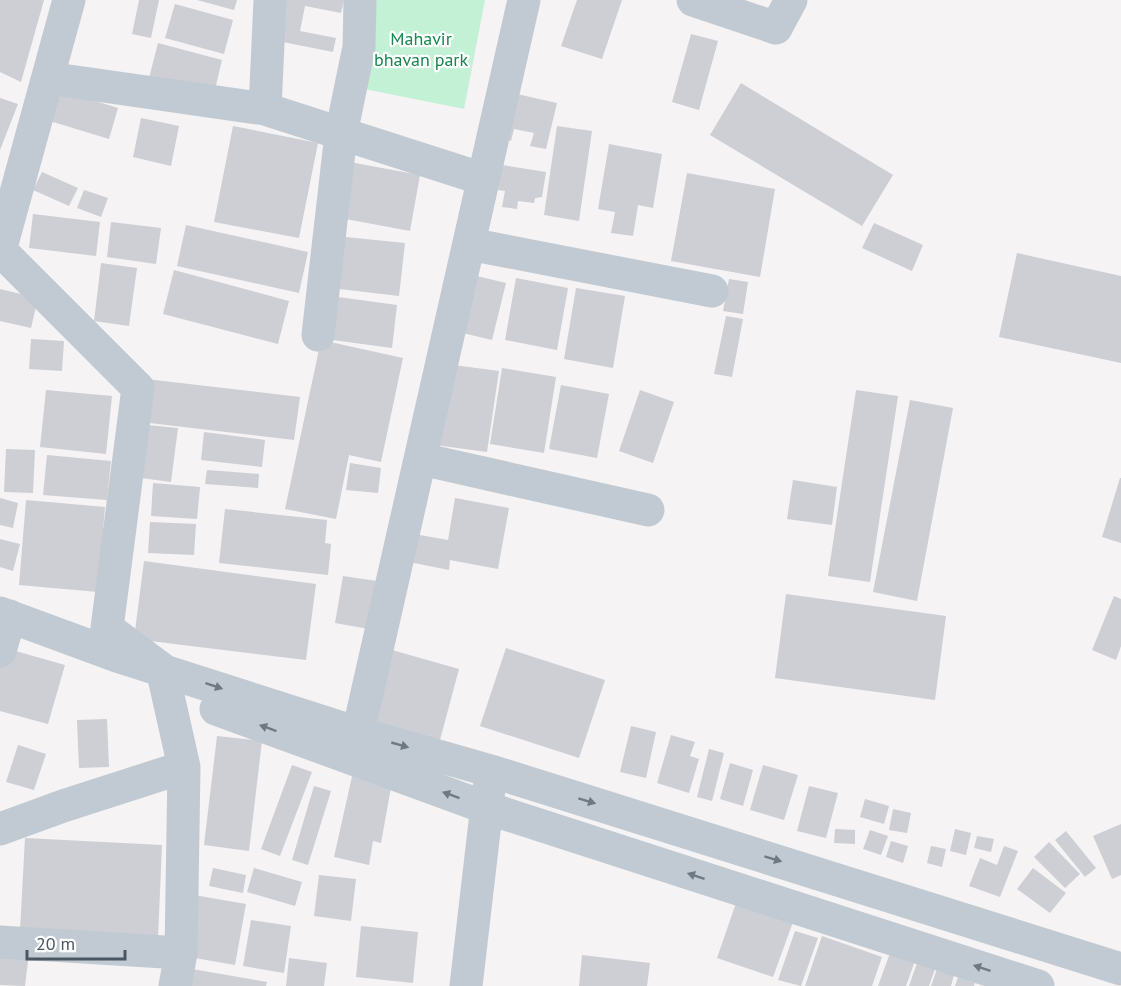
<svg xmlns="http://www.w3.org/2000/svg" width="1121" height="986" viewBox="0 0 1121 986" font-family="'PT Sans',sans-serif">
  <style>
    .green { fill: #c3f1d5 }
    .building { fill: #cdcfd5 }
    .lines { fill: none; stroke-linecap: round; stroke-linejoin: round }
    .street { stroke: #c1cad2; stroke-width: 33 }
    .oneway { fill: #6e7983 }
    .labels { text-anchor: middle; stroke-width: 4.5; stroke-linejoin: round; paint-order: stroke }
    .park-label { font-size: 18px; fill: #17864f; stroke: #fff }
  </style>
  <rect width="100%" height="100%" fill="#f5f3f3"/>
  <path class="green" d="M366,0H485L464,109L359,88Z"/>
  <path class="building" d="M0,0H44L21,82L0,72Z
    M139,0H159L151,38L132,34Z
    M197,0H237L234,10Z
    M281,0H344L341,13L305,6L300,31L336,38L333,52L273,40Z
    M577,0H622L602,59L561,46Z
    M175,4L233,20L224,54L165,38Z
    M691,34L718,41L699,110L672,102Z
    M158,43L222,60L213,98L148,82Z
    M741,83L893,175L862,226L710,135Z
    M50,87L118,108L109,139L40,118Z
    M504,91L557,103L546,149L530,146L534,133L514,129L511,141L493,137Z
    M0,98L18,104L0,150Z
    M141,118L179,126L171,166L133,157Z
    M233,126L318,143L299,238L214,222Z
    M557,126L592,131L579,221L544,215Z
    M609,144L662,154L653,208L638,205L633,236L611,233L615,212L598,209Z
    M344,161L420,175L410,231L335,217Z
    M502,165L546,172L542,197L535,198L534,203L518,201L517,209L502,207L505,191L498,190Z
    M42,172L78,188L69,206L33,190Z
    M687,173L775,189L760,277L671,261Z
    M84,190L108,198L101,217L77,208Z
    M33,214L100,222L96,256L29,248Z
    M111,222L161,228L156,264L107,257Z
    M874,223L923,245L912,271L862,248Z
    M186,225L308,252L299,293L177,266Z
    M336,236L405,243L399,296L331,288Z
    M1017,253L1121,276V363L999,337Z
    M101,263L137,268L129,326L94,321Z
    M174,270L289,301L278,344L163,314Z
    M464,273L506,283L492,340L450,330Z
    M516,278L568,288L557,350L505,340Z
    M729,279L748,282L743,314L723,311Z
    M576,288L625,296L613,368L564,359Z
    M0,289L38,298L31,328L0,321Z
    M331,296L397,305L392,348L325,339Z
    M726,316L743,319L732,377L714,374Z
    M31,339L64,341L62,371L29,369Z
    M321,340L403,358L381,462L349,455L336,519L285,509Z
    M446,364L499,371L487,452L435,445Z
    M502,368L556,377L544,453L490,444Z
    M146,379L300,397L294,440L141,422Z
    M561,385L609,394L597,458L549,449Z
    M46,390L112,396L106,454L40,447Z
    M640,390L674,402L653,463L619,451Z
    M856,390L898,396L870,582L828,576Z
    M910,400L953,408L917,601L873,592Z
    M147,425L178,428L171,482L141,478Z
    M204,432L265,440L262,467L201,460Z
    M6,449L35,450L33,493L4,492Z
    M47,455L111,461L107,500L43,495Z
    M350,463L381,468L378,493L346,490Z
    M207,470L259,474L258,488L205,484Z
    M1120,478H1121V543L1102,537Z
    M793,480L837,487L832,525L787,519Z
    M153,483L200,487L197,519L151,516Z
    M0,498L18,503L13,528L0,525Z
    M455,498L509,508L498,569L450,560L449,570L404,561L409,533L448,540Z
    M26,500L105,507L98,592L19,585Z
    M225,509L327,520L325,543L331,544L328,575L219,563Z
    M150,522L196,524L194,555L148,553Z
    M0,539L20,544L13,571L0,567Z
    M144,561L316,584L306,660L134,639Z
    M343,576L377,581L369,629L335,623Z
    M786,594L946,616L935,700L775,678Z
    M1114,596L1121,599V646L1116,660L1092,650Z
    M5,648L65,665L48,724L0,711V665Z
    M506,648L605,680L579,758L480,726Z
    M392,650L459,669L440,740L372,722Z
    M107,719L109,767L79,768L77,720Z
    M631,726L656,732L646,778L620,772Z
    M671,735L695,742L690,756L699,759L689,793L657,783Z
    M217,736L262,741L249,851L204,845Z
    M18,745L46,754L34,790L6,782Z
    M709,749L724,753L712,801L697,797Z
    M730,763L753,770L743,806L720,799Z
    M292,765L312,772L280,856L261,849Z
    M763,765L798,775L784,820L750,810Z
    M353,772L392,782L381,843L373,841L369,865L334,857Z
    M314,786L331,791L308,865L292,860Z
    M809,786L838,793L826,838L797,831Z
    M865,799L889,806L884,824L860,817Z
    M893,809L911,813L907,833L889,830Z
    M1121,824V875L1112,879L1093,836Z
    M835,829L855,830V844L834,843Z
    M955,829L971,833L966,855L950,851Z
    M870,830L888,836L881,855L863,849Z
    M1066,831L1096,868L1085,877L1055,840Z
    M977,836L994,839L991,852L974,848Z
    M25,838L162,845L158,938L20,931Z
    M891,841L908,846L903,863L886,857Z
    M1049,842L1080,874L1065,888L1034,857Z
    M931,846L946,849L942,867L927,863Z
    M1004,846L1018,851L1000,897L969,886L980,858L997,865Z
    M213,868L246,875L243,893L209,886Z
    M254,868L302,882L295,906L247,892Z
    M1033,868L1066,893L1050,913L1017,889Z
    M319,875L356,879L351,921L314,916Z
    M194,895L246,904L235,965L183,956Z
    M736,903L793,922L773,977L717,958Z
    M251,920L291,926L284,973L243,966Z
    M361,926L418,932L413,983L356,977Z
    M795,931L818,938L801,986L778,980Z
    M822,936L882,957L872,986H805Z
    M0,949L29,953L25,986L0,985Z
    M890,953L915,961L906,986H878Z
    M582,955L650,963L647,986H579Z
    M289,958L327,963L324,986H286Z
    M917,963L935,969L929,986H909Z
    M192,969L267,982L266,986H189Z
    M937,969L954,975L951,986H931Z
    M958,977L975,983L974,986H955Z"/>
  <g class="lines">
    <path class="street" d="M693,0L776,28L791,0
      M48,78L265,109L270,0
      M265,109L483,179
      M469,244L712,291
      M0,250L138,388L107,628L162,669L184,767L181,953L175,986
      M0,251L69,0
      M318,335L341,134L359,47L360,0
      M421,459L648,510
      M0,613L117,656L358,733L491,771L1121,969
      M0,651L10,616
      M216,709L487,808L1038,986
      M358,733L524,0
      M0,829L63,806L184,767
      M0,942L181,953
      M466,986L489,788"/>
  </g>
  <defs><path id="oneway-solid" d="M-6-.8H1V-3.2L6.5 0L1 3.2V.8H-6Z" transform="scale(1.5)"/></defs>
  <g class="oneway">
    <use href="#oneway-solid" transform="translate(214 686) rotate(18)"/>
    <use href="#oneway-solid" transform="translate(268 728) rotate(-160)"/>
    <use href="#oneway-solid" transform="translate(400 745) rotate(16)"/>
    <use href="#oneway-solid" transform="translate(451 795) rotate(-160)"/>
    <use href="#oneway-solid" transform="translate(587 801) rotate(17)"/>
    <use href="#oneway-solid" transform="translate(773 859) rotate(17)"/>
    <use href="#oneway-solid" transform="translate(696 876) rotate(-162)"/>
    <use href="#oneway-solid" transform="translate(982 968) rotate(-162)"/>
  </g>
  <g class="labels">
    <g class="park-label">
      <text x="421" y="45">Mahavir<tspan x="421" dy="21">bhavan park</tspan></text>
    </g>
  </g>
  <path d="M27 950v9h98v-9" fill="none" stroke="#4a5661" stroke-width="3"/>
  <text x="36" y="950" font-size="18" fill="#4a5661" stroke="#ffffff" stroke-width="4.5" paint-order="stroke">20 m</text>
</svg>
